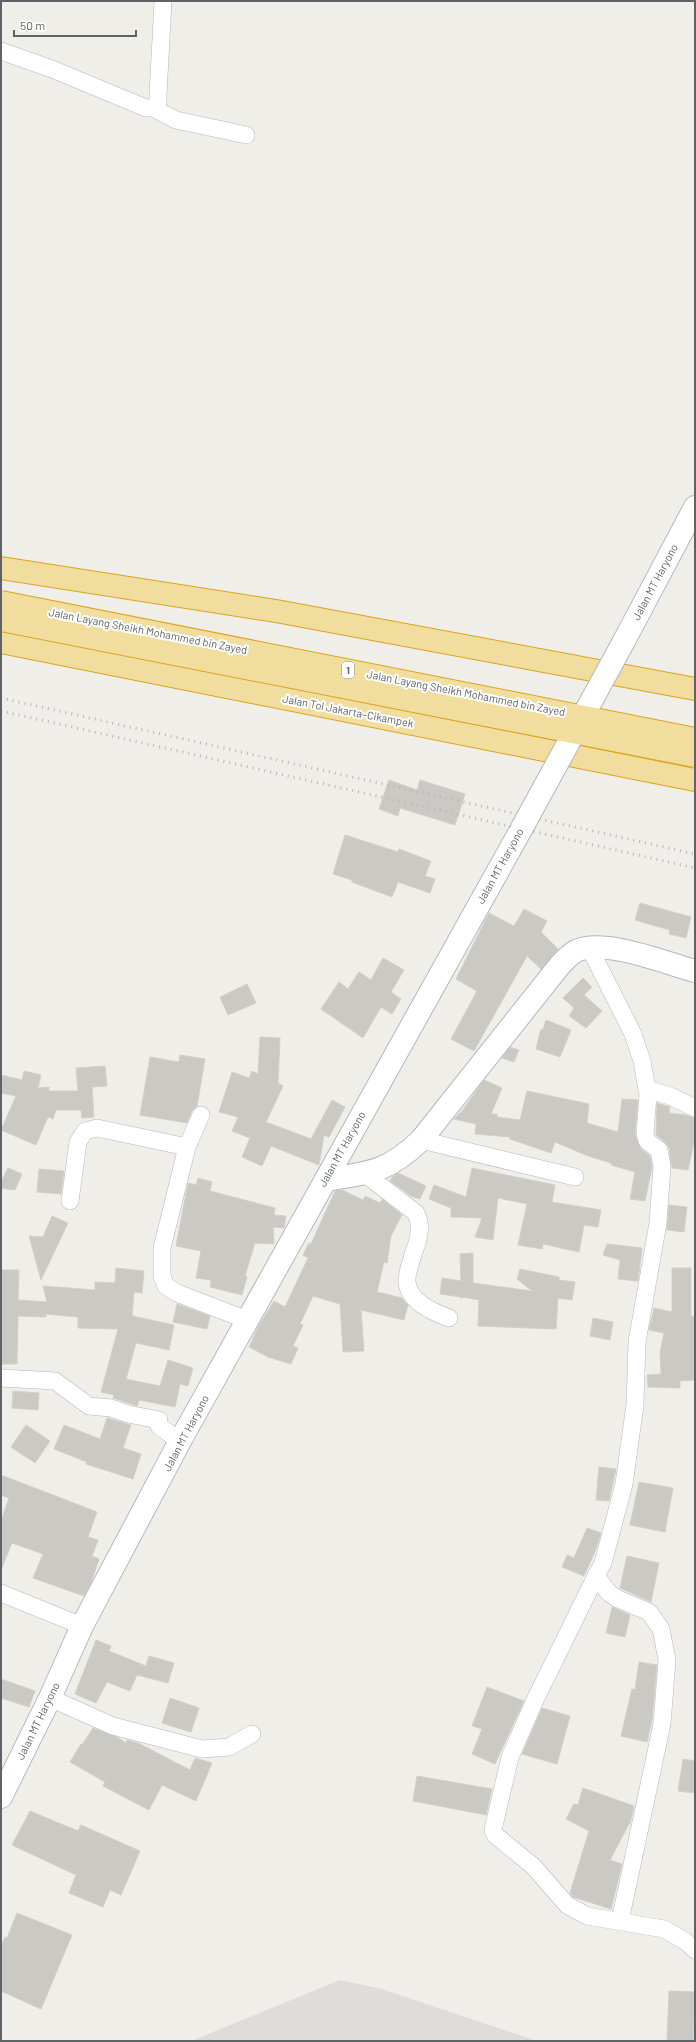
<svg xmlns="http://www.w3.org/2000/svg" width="696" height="2042" viewBox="0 0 696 2042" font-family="Barlow,sans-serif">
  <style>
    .industrial { fill: #dfddda }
    .building { fill: #cbc9c4; stroke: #d4d0c7 }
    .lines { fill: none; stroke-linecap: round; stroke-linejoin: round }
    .street-casing { stroke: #b5b7bb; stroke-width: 18 }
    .secondary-casing { stroke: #b4b7bb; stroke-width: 24 }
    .highway-casing { stroke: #dca41c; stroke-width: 24 }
    .street { stroke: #fff; stroke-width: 17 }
    .secondary { stroke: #fff; stroke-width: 22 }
    .highway { stroke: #f1dd9e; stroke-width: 22 }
    .rail { stroke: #b5b6b6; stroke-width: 3; stroke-dasharray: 1 5; stroke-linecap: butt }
    .secondary-bridge-casing { stroke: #b4b7bb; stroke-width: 24; stroke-linecap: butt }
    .highway-bridge-casing { stroke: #dca41c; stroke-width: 24; stroke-linecap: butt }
    .secondary-bridge { stroke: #fff; stroke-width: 22 }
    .highway-bridge { stroke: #f1dd9e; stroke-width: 22 }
    .labels { text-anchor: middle; stroke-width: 4; stroke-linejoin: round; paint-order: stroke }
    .shield { fill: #fff; stroke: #8f9194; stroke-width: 1 }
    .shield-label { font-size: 10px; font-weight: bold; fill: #5f6266 }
    .street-label { font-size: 11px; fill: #5f6266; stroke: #fff }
  </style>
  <rect width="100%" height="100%" fill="#f0eee8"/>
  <path class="industrial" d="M340,1980L382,1989L537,2041H191Z"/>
  <path class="building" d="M389,780L417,790L420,780L465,794L455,825L400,808L398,816L379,809Z
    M345,835L398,852L399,849L431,861L425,876L435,879L430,893L398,882L392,897L352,882V880L333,874Z
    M640,903L691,917L686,938L669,934L670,930L635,920Z
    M524,909L547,921L541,932L558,949L541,969L527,956L474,1051L451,1039L477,991L456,979L489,913L514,926Z
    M383,958L404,970L391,992L401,999L392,1014L381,1007L363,1038L321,1009L339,982L348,989L359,972L371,980Z
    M583,978L592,987L584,995L602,1011L586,1028L569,1016L574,1008L563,998Z
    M247,984L256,1003L228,1015L220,997Z
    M546,1020L571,1030L560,1057L536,1049L541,1029L543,1030Z
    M260,1037L280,1038L278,1083L283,1086L266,1122L311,1139L332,1100L345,1107L329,1137L324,1135L319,1165L271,1146L262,1166L242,1157L250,1138L232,1131L238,1117L219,1112L232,1072L249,1078L252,1071L258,1074Z
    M510,1047L519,1050L514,1062L502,1058Z
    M180,1055L205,1059L197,1106L192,1111L187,1123L140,1115L150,1057L179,1062Z
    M105,1066L107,1086L92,1087L94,1117L82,1118L81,1110H56L53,1119L48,1117L36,1145L1,1130L16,1096L1,1093V1075L22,1080L24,1071L41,1075L38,1088L49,1087V1091H78L76,1068Z
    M484,1080L502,1088L491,1114H497V1117L520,1120L527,1091L589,1104L587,1123L618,1132L622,1099L638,1100L635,1135L641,1149L650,1156L652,1167L645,1201L630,1199L635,1172L611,1165V1163L588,1156L555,1142L551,1153L510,1139V1137L475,1134L476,1124L454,1119L462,1111Z
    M657,1103L670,1107L669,1113L686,1115L695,1118V1137L688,1170L672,1168L669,1148L665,1142L656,1135Z
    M8,1168L22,1174L15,1190L1,1188V1182Z
    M472,1168L555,1185L552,1202L601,1210L598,1227L584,1225L579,1252L543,1244L542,1249L518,1245L527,1204L498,1198L493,1240L475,1237L482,1218L451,1217V1208L429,1199L434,1185L466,1197Z
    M39,1169L64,1171L61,1194L37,1192Z
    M398,1173L426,1186L420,1199L411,1196L390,1181L392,1177Z
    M198,1178L212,1182L210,1191L275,1208L274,1215L286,1216L284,1228L273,1227L274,1244L255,1243L245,1276L247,1277L242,1295L210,1287L211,1280L196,1278L201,1251L176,1246L188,1183L196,1185Z
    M342,1190L363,1200L365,1196L380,1203L382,1199L402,1215L391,1236L387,1263L384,1262L377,1292L402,1298L408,1305L404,1320L361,1310L364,1351L343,1352L340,1304L313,1296L300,1324L303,1325L293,1346L298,1348L291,1364L268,1357L249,1347L258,1327L274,1301L285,1307L308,1258L303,1255L309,1243L311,1244L335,1191Z
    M669,1205L687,1207L684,1232L667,1230Z
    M52,1216L68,1223L41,1280L29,1236L43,1237Z
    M607,1244L642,1248L638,1281L618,1279L620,1260L603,1255Z
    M473,1253V1283L532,1291L517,1279L520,1269L559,1277V1280L575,1282L572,1300L558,1298L556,1329L478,1326L479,1300L462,1297L461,1299V1297L440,1294L442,1278L461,1281L460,1254Z
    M116,1268L144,1271L142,1293L134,1292L132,1316L174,1325L169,1350L136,1343L126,1379L160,1386L168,1360L193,1368L188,1386L180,1384L175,1407L139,1400L137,1406L113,1398L114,1395L101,1392L118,1329L78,1328V1317L46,1314V1317L18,1316L17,1364H1V1270H19L18,1300L47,1302L43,1286L95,1290V1282L115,1283Z
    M672,1268H691V1316L695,1317V1380L680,1381V1388L648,1387L647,1375L661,1374L660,1352L664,1333L649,1330L654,1308L672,1312Z
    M177,1304L210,1316L207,1329L173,1322Z
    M593,1318L613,1322L610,1340L590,1336Z
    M13,1391L39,1393L38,1410L12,1408Z
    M107,1418L131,1425L123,1448L141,1454L133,1479L86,1464L87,1462L54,1449L64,1425L100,1439Z
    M26,1425L50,1441L35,1463L11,1447Z
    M599,1467L616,1469L609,1501L596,1500Z
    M1,1475L97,1512L88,1537L98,1540L92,1556L99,1559L91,1583L84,1596L33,1578L43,1554L12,1543L1,1570V1521L9,1498L1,1495Z
    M639,1482L673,1488L665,1532L630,1525Z
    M587,1528L601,1533L596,1549L584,1576L562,1567L567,1555L574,1558Z
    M627,1556L659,1563L651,1602L620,1588Z
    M612,1607L630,1615L625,1637L606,1633Z
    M96,1640L111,1646L109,1651L146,1666L149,1656L174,1663L168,1683L137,1675L130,1691L107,1682L96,1703L75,1694Z
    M639,1662L657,1665L652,1720L647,1742L621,1736L632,1689L635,1690Z
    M1,1679L35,1691L29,1707L1,1698Z
    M487,1687L524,1701L495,1764L472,1754L482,1729L472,1726Z
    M170,1698L199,1708L191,1732L162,1723Z
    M542,1708L570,1716L557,1764L522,1754Z
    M93,1728L117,1737L126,1743L127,1740L138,1743L190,1770L195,1758L212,1763L196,1801L162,1785L149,1810L103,1786L105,1782L70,1762L81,1744L82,1745Z
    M683,1759L695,1761V1793L678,1791Z
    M417,1776L492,1789L486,1815L413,1801Z
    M583,1788L634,1806L630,1824H629L610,1860L622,1864L611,1909L573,1897L570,1893L589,1831L566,1819L574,1804L578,1805Z
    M30,1811L78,1831L81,1825L140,1851L121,1895L110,1890L103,1907L69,1893L76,1875L12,1845Z
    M17,1913L72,1935L41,2009L1,1991V1947L5,1937L7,1938Z
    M669,1991L695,1992L693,2041H667Z"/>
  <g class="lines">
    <defs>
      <path id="street" d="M1,51L52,69L146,108H153L176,120L246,135
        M153,108L158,103V95L163,1
        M589,947L633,1034L642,1061L648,1095L645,1133L647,1141L659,1150L662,1166L658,1223L637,1342L635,1405L624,1484L603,1563L596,1576L609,1593L618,1599L649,1612L661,1629L667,1660L662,1724L620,1921
        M647,1089L670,1096L695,1108
        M201,1115L187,1147L162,1248V1276L166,1286L177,1293L247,1320
        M421,1140L575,1177
        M365,1174L416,1213C421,1224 420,1232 417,1243C414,1252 406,1273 407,1282C409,1302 433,1312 449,1318
        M70,1201L78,1142L85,1131L97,1128L187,1147
        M1,1378L55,1381L89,1406L111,1408L128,1414L159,1420V1426L180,1441
        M596,1576L535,1700L510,1757L493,1830L495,1835L533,1866L567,1905L587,1916L664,1929L685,1941L695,1950
        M1,1593L82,1626
        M50,1698L113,1726L202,1749L229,1747L252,1734"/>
      <path id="secondary" d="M624,641L695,507
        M325,1180C369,1173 388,1172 421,1140L560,965C565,960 570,954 576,951C605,938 665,963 695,971
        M1,1797L50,1698L82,1626L180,1441L523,826"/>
      <path id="highway" d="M1,568L276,611L695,689
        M1,642L695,780"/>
    </defs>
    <use href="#street" class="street-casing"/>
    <use href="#secondary" class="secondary-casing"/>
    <use href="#highway" class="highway-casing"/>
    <use href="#street" class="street"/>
    <use href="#secondary" class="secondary"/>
    <use href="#highway" class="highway"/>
    <path class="rail" d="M1,698L695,854
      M1,711L695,868"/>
    <defs>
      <path id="secondary-bridge" d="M523,826L624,641"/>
      <path id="highway-bridge" d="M1,602L695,739
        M1,620L695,756"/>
    </defs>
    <use href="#secondary-bridge" class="secondary-bridge-casing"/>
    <use href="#highway-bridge" class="highway-bridge-casing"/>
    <use href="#secondary-bridge" class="secondary-bridge"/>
    <use href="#highway-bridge" class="highway-bridge"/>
  </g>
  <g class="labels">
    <rect class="shield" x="342" y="662" width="12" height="16" rx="3"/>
    <g class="shield-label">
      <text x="348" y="674">1</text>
    </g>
    <g class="street-label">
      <text transform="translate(655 582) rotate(-62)" y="4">Jalan MT Haryono</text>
      <text transform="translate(148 631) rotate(11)" y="4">Jalan Layang Sheikh Mohammed bin Zayed</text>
      <text transform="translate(466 693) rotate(11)" y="4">Jalan Layang Sheikh Mohammed bin Zayed</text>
      <text transform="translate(348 711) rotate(11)" y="4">Jalan Tol Jakarta–Cikampek</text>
      <text transform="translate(500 866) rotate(-61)" y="4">Jalan MT Haryono</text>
      <text transform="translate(342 1149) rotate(-61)" y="4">Jalan MT Haryono</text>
      <text transform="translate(186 1433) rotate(-62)" y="4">Jalan MT Haryono</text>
      <text transform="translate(38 1721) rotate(-64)" y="4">Jalan MT Haryono</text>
    </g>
  </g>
  <rect width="696" height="2042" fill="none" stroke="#5f6266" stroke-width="4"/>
  <path d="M14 30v6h122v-6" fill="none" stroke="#5f6266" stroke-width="2"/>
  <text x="20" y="30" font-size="12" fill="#5f6266" stroke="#ffffff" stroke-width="3" paint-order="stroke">50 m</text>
</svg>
